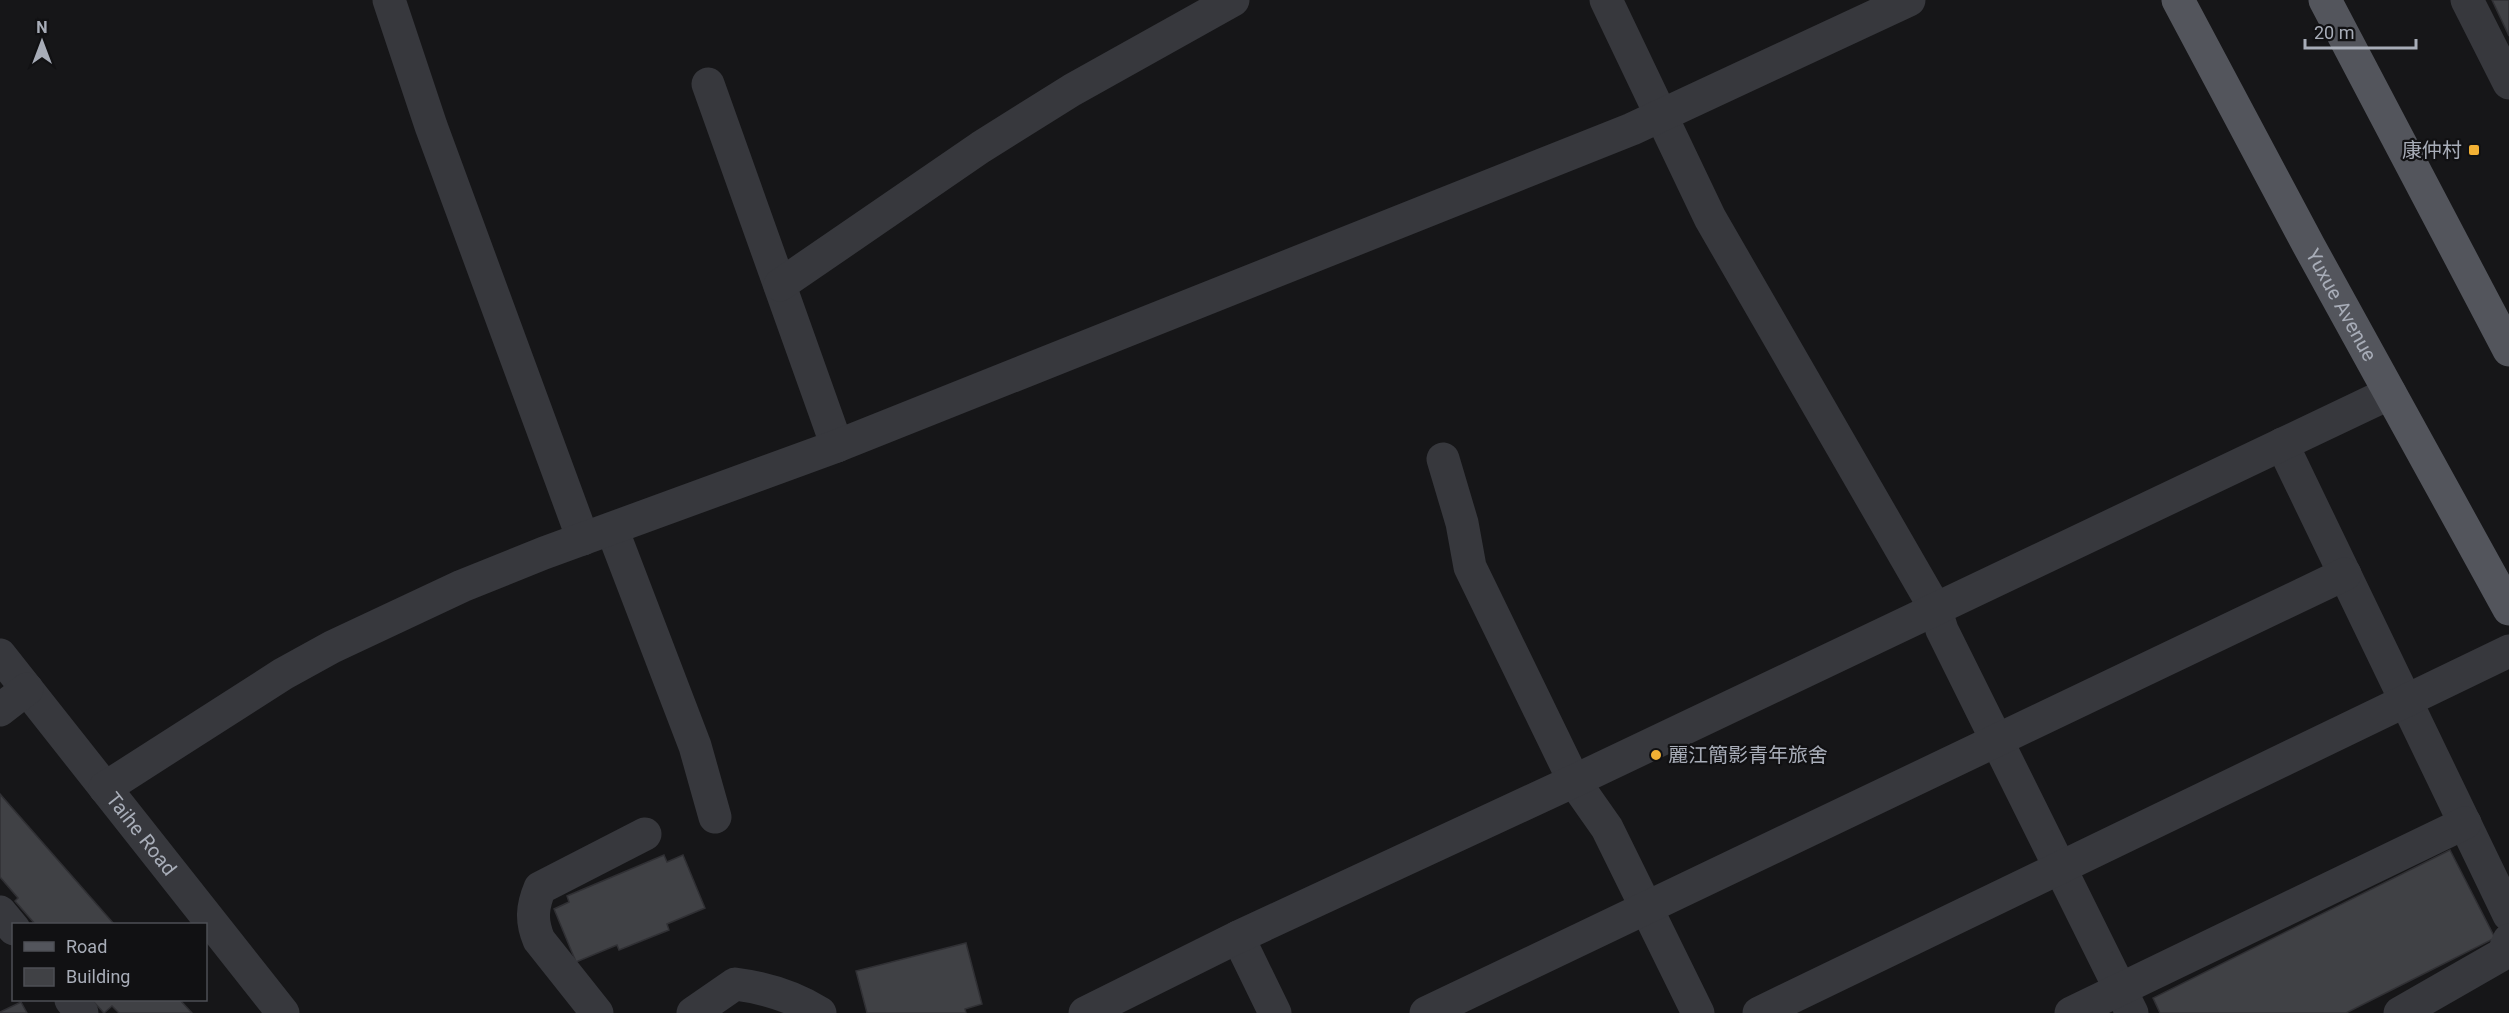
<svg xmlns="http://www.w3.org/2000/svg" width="2509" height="1013" viewBox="0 0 2509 1013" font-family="Roboto,'Noto Sans SC',sans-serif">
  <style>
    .building { fill: #404145; stroke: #303034; stroke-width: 1.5 }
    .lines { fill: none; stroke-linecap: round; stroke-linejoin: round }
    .minor { stroke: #37383d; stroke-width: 33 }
    .major { stroke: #53555c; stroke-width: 33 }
    .poi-dot { fill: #f2b134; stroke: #111113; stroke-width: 2 }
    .labels { text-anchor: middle; stroke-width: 4.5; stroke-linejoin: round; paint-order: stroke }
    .poi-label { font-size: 20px; fill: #a8adb8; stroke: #111113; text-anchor: end }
    .street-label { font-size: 20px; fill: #a8adb8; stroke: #111113 }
  </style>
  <rect width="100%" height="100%" fill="#161618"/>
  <path class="building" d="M2492,0H2509V36Z
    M0,794L114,924H35L15,901L18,898L0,877Z
    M2450,850L2495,938L2346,1013H2160L2153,998Z
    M664,855L667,862L683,855L705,908L667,924L669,930L619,950L617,945L576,962L554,909L569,902L567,896Z
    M966,943L982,1004L965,1009L966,1013H867L856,971Z
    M92,1000H180L192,1013H119L112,1006L104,1013Z
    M21,1002L27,1013H0V1012Z"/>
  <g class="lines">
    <g class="minor">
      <path d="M389,0L431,126L583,539"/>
      <path d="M1606,0L1710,218L1935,608L1942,630L2132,1013"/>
      <path d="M2467,0L2509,83"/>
      <path d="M708,84L837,446"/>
      <path d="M780,285L981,147L1072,90L1233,0"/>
      <path d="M2282,444L2509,915"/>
      <path d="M1443,459L1462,523L1470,567L1574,781L1607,828L1698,1013"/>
      <path d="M612,529L695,746L715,817"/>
      <path id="s1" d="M0,655L283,1013"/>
      <path d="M0,710L27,689"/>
      <path d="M105,788L283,674L332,647L462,586L544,553L837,446L1632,129L1909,0"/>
      <path d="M0,912L14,929"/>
      <path d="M1238,937L1275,1013"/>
      <path d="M71,1000L82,1013"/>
      <path d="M597,1013L539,940C531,921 532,907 540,888L645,834"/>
      <path d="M693,1013L735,984C766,988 793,996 820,1013"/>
      <path d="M1085,1013L1238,937L1574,781L2390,393"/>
      <path d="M1426,1013L2345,574"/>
      <path d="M1759,1013L2509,651"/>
      <path d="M2071,1013L2465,823"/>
      <path d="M2400,1013L2503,954L2509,940"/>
    </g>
    <g class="major">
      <path id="s2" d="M2178,0L2309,246L2509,609"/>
      <path d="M2325,0L2509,350"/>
    </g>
  </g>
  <g class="poi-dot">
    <rect x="2468" y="144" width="12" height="12" rx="3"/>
    <circle cx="1656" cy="755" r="6"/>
  </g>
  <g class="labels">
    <g class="poi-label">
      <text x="2462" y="157">康仲村</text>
      <text x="1668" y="762" text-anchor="start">麗江簡影青年旅舍</text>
    </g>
    <g class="street-label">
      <text dy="7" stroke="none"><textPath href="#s2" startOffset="346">Yuxue Avenue</textPath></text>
      <text dy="7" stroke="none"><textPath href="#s1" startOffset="228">Taihe Road</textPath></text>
    </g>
  </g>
  <rect x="12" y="923" width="195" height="78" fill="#111113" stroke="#4d4f55" stroke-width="1.5"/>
  <rect x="24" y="942" width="30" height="9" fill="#53555c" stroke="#4d4f55" stroke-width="1.5"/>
  <text x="66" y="953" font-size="18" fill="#a8adb8">Road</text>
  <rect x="24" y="968" width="30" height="18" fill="#404145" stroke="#4d4f55" stroke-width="1.5"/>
  <text x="66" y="983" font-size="18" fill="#a8adb8">Building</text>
  <g transform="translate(42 42)" stroke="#111113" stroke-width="4.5" paint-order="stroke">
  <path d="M0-4.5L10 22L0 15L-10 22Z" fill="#a8adb8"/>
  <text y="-9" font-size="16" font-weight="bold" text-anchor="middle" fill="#a8adb8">N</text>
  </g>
  <path d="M2305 39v9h111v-9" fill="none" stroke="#a8adb8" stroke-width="3"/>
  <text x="2314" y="39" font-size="18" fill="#a8adb8" stroke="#111113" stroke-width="4.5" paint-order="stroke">20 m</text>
</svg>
